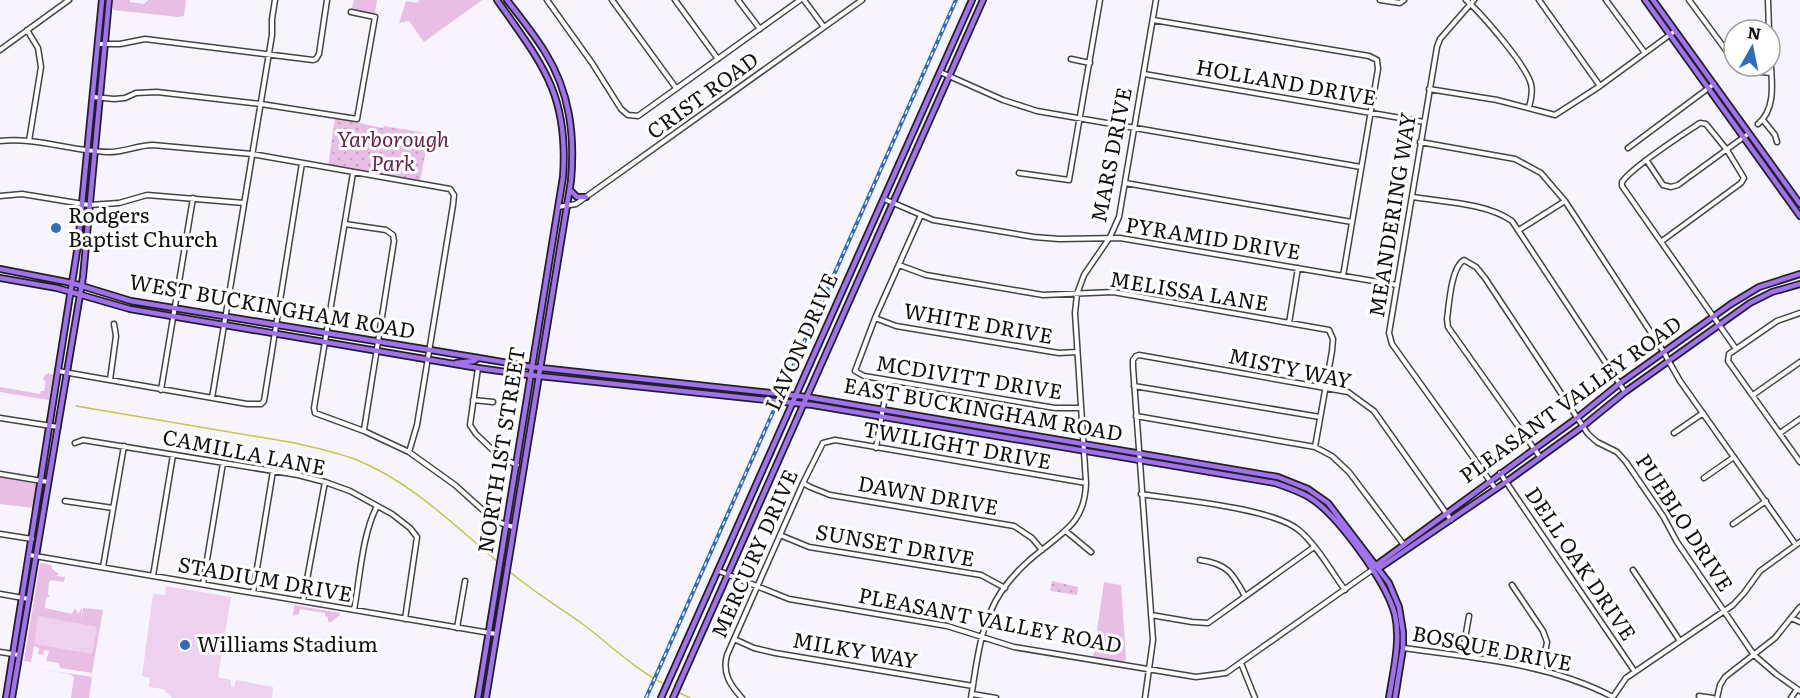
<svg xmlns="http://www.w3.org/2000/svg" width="1800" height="698" viewBox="0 0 1800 698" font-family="Literata,serif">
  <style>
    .grass { fill: #e8bee4 }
    .park { fill: url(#park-dots) }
    .pitch { fill: #eed0ef }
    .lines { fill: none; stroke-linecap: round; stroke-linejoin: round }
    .stream { stroke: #c5c646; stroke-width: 1.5 }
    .minor-casing { stroke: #434343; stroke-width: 7 }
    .major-casing { stroke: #212121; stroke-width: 8 }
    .minor { stroke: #fff; stroke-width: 4 }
    .major { stroke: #a072f0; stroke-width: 4.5 }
    .rail-casing { stroke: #2f6cb9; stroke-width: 4 }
    .rail { stroke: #fff; stroke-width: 1.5; stroke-dasharray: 4.5; stroke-linecap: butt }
    .poi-dot { fill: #2f6cb9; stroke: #fff; stroke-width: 2 }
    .labels { text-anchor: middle; stroke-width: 6; stroke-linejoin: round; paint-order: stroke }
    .street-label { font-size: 21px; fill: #101010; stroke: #fff }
    .park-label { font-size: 21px; font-style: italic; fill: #65234b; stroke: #fff }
    .poi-label { font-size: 21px; fill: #101010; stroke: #fff; text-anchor: start }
  </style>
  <defs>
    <pattern id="park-dots" width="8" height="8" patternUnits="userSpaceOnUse" patternTransform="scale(1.5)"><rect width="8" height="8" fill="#e8bee4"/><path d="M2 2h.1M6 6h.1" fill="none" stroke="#c6a2c3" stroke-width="1.8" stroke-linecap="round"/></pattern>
  </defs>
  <rect width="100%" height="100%" fill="#f8f4fe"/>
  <path class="grass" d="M112,0H130V2L144,4L148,0H186L184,16L178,17L113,10Z
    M354,0H377L375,13L372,14L355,12L352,8Z
    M419,0H482L424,42L409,21L399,23L406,1L418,3Z
    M48,373L53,375L49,400L0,392V387L40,394L41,391H44L46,381L43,380L44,376Z
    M0,477L37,484L34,508L0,504Z
    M40,563L51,565L52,569L59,574L56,576L65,577L64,582L51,580L49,582L48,594L50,596L46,598L45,608L72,614L75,608L78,614L82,607L81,621L83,608L103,610L92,673L60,668L59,663L46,661L49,651L44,650L43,655L38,654L39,648L34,646L31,662L24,661Z
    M1104,582L1121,585L1126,659L1124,663L1093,658Z
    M294,605L340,613V615L331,622H328V617L325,616V613L300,609L299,614L293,616Z
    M28,667L92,677L89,698H71L74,677L70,674Z"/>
  <path class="park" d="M335,118C352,121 366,125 383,128L384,126L426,133L428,140L420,181L328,166Z
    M1052,581L1078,587L1077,595L1050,591Z"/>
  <path class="pitch" d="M166,586L231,597L218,677L231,680V686L234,687L236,680L273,687L272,698H172L163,689L149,687L150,678L142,676L153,594L165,595Z
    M38,616L97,627L92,654L34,644Z"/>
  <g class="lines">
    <path class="stream" d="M76,406L295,443C316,448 336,452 357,460C411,482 454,525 498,562
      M509,571C532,591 559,607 584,625C610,645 634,668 662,683
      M680,693L690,698"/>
    <defs>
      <path id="minor" d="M547,0L592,63L621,109L628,115L638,116L800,0
        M612,0L676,88
        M675,0L718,59
        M738,0L760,29
        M804,0L824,27
        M1380,0L1400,3L1404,0
        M1466,0C1482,14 1526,65 1531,84C1533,92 1531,100 1529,107
        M1474,0L1440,39L1437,47L1389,333L1392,344L1495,488
        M1539,0L1600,86
        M1606,0L1645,53
        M1689,0L1734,61
        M1768,0L1769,30
        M1153,20L1369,56L1377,60L1378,69L1343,276
        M27,30L38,48L41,67L29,141
        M98,44H120L145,39L313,60L316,59L319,54L327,0
        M0,50L69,0
        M1071,59L1090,63
        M1740,66L1751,71L1771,73
        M940,72L1003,100L1037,111L1361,167
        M1144,74L1424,122
        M1429,89L1497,100L1555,115L1600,86L1675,31
        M93,97L114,99L125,98L136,93L157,92L261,104L357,119L375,17L351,12
        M1763,120L1775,135L1777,142
        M1758,124C1778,107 1771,77 1770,53
        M0,141C36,137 71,151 107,152C123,153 137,145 153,145L252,154L450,189L454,195L453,205L417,425L409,452
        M1420,142L1515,159L1541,173L1565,201L1663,351L1680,381L1796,545
        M1628,148L1714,84
        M1647,161L1663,185L1671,187L1678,185L1748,134
        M353,173L314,408L315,413L364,431L409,452L455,485L495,521L513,527
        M1019,173L1069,180L1100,0
        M1125,183L1352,222
        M0,196L22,194L89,205L119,203L147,195L244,203
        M1412,197C1443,202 1487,203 1512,221L1625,392
        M884,199L933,220L1034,237L1059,239L1120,238L1397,285
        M558,207L576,204L862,0
        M921,215L875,318L855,371L864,376L1055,408H1080
        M345,224L386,230L393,235L394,241L364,430
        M1519,230L1565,201
        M1662,241L1741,183L1744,178L1727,150L1706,124L1700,123C1682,135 1633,166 1622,182V186L1736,349
        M899,265L926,275L1043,295L1113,292L1329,330L1333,339L1332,351L1315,447
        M1800,313L1777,321L1729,354L1728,361L1800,462
        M875,318L896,326L1059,353L1077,352
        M1289,323L1298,268
        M478,368L470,425L476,434L500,457L517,465
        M58,371L247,404H261L264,401L302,163
        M110,380L116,336L114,324
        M1134,386L1320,417
        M161,390L193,198
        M1753,395L1800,362
        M212,398L272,35V19L275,0
        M473,400L493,402
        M1136,416L1315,447L1332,456L1349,472L1404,545
        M0,418L58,427
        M1674,433L1703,413
        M1780,433L1800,419
        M75,443L83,440L298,475L325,482L350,491L392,514L410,528L417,537L405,619
        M876,448L888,380
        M1540,457L1448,327L1447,319C1449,305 1451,267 1464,260L1476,267L1485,278L1588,434L1597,442L1617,452L1626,462L1663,516L1677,542L1754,655L1776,674L1800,691
        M1500,473L1635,672
        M0,474L48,482
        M1704,478L1734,457
        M803,483L810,487L830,495L1014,526L1032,538L1042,550
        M1141,494C1179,500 1274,508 1300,531C1318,547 1331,571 1345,590
        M65,501L113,508
        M1733,524L1766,501
        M1067,532L1091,552
        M0,534L32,539
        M780,535L809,547L981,575L1005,588
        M29,555L496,634
        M1200,560C1227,564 1232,572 1245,596
        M103,567L124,446
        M1633,570L1680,641
        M719,571L789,599L947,626L1014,647L1196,677L1226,673L1372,570
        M153,576L173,455
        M203,584L223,463
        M1512,585L1543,631L1547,642L1542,669
        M253,593L273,471
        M0,594L29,599
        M303,601L325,482
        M354,610C360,578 362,535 377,506
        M1151,615L1192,622L1208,623L1314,547
        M1791,618L1800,622
        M457,628L465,581
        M734,639L754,648L775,653L973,686
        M1403,648C1474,658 1548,663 1613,697
        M0,652L19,655
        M1462,656L1469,616
        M1241,663L1255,698
        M972,694L996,698
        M1699,696L1713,698
        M1613,697L1626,678L1733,605L1744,593L1760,571L1800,542
        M742,698C730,685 722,673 727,655L803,483L823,443L835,440L1086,483
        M971,698C977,661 980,624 1001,592C1012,576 1027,561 1043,549C1068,529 1085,519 1086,483L1075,313L1077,294L1084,275L1110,237L1119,217L1156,0
        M1145,698L1153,640L1133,367V360L1136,356L1139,355L1348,392L1374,411L1451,520
        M1717,698L1720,685L1725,677L1775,638L1800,607
        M1791,698L1797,689"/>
      <path id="major" d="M1645,0L1800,216
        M1653,0L1800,204
        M570,190L577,197H586
        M0,269L72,283L131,301L479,358L532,367L807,397L1278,477L1308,489L1328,503L1389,583L1399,607L1403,632V648L1395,698
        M0,278L57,288L130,309L478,368L520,374L813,405L1275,483C1287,487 1298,491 1309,497C1337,514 1387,583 1395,615C1401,641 1393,672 1389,698
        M456,363L474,361L478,358
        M1375,566L1577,418L1619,384L1731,304L1759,287L1800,274
        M1378,569L1506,482L1582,427L1625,392L1750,303L1772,292L1800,284
        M6,698L78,245L102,0
        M12,698L83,277L109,0
        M478,698L563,177C569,94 542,64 497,0
        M486,698L571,181C575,135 570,92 545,52C534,34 520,17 507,0
        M661,698L972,0
        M673,698L983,0"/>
    </defs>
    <use href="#minor" class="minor-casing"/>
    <use href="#major" class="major-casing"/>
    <use href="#minor" class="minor"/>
    <use href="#major" class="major"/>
    <defs>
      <path id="rail" d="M646,698L956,0"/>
    </defs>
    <use href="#rail" class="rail-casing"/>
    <use href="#rail" class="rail"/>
  </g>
  <g class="poi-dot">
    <circle cx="56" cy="228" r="6"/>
    <circle cx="185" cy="645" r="6"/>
  </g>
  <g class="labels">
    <g class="street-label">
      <text transform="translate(1286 83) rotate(10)" y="7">HOLLAND DRIVE</text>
      <text transform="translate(703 96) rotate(-36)" y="7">CRIST ROAD</text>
      <text transform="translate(1112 155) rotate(-79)" y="7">MARS DRIVE</text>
      <text transform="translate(1393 215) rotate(-81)" y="7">MEANDERING WAY</text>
      <text transform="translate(1213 239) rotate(9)" y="7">PYRAMID DRIVE</text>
      <text transform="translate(1189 292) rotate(9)" y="7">MELISSA LANE</text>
      <text transform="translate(272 307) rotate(10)" y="7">WEST BUCKINGHAM ROAD</text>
      <text transform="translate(978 324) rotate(10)" y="7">WHITE DRIVE</text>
      <text transform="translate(802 342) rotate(-66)" y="7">LAVON DRIVE</text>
      <text transform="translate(1290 369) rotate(12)" y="7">MISTY WAY</text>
      <text transform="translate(969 378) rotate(9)" y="7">MCDIVITT DRIVE</text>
      <text transform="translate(1571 400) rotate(-36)" y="7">PLEASANT VALLEY ROAD</text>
      <text transform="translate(983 410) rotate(10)" y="7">EAST BUCKINGHAM ROAD</text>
      <text transform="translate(957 446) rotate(10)" y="7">TWILIGHT DRIVE</text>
      <text transform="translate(502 450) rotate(-81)" y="7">NORTH 1ST STREET</text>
      <text transform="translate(244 453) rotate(11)" y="7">CAMILLA LANE</text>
      <text transform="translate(928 496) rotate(10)" y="7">DAWN DRIVE</text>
      <text transform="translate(1684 523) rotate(57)" y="7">PUEBLO DRIVE</text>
      <text transform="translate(895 546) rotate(10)" y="7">SUNSET DRIVE</text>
      <text transform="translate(755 554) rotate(-66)" y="7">MERCURY DRIVE</text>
      <text transform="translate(1580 564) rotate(56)" y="7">DELL OAK DRIVE</text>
      <text transform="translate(265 580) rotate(10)" y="7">STADIUM DRIVE</text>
      <text transform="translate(990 621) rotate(11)" y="7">PLEASANT VALLEY ROAD</text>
      <text transform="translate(1492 649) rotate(11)" y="7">BOSQUE DRIVE</text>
      <text transform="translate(855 651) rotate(10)" y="7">MILKY WAY</text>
    </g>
    <g class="park-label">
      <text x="393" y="147">Yarborough<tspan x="393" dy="24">Park</tspan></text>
    </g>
    <g class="poi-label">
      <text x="68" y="223">Rodgers<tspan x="68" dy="24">Baptist Church</tspan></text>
      <text x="197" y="652">Williams Stadium</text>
    </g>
  </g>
  <g transform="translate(1752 48) rotate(9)"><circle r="28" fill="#ffffff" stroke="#9f9f9f" stroke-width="1.5"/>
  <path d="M0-4.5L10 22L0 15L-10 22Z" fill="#2f6cb9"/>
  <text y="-9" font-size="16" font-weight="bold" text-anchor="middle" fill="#101010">N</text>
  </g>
</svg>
